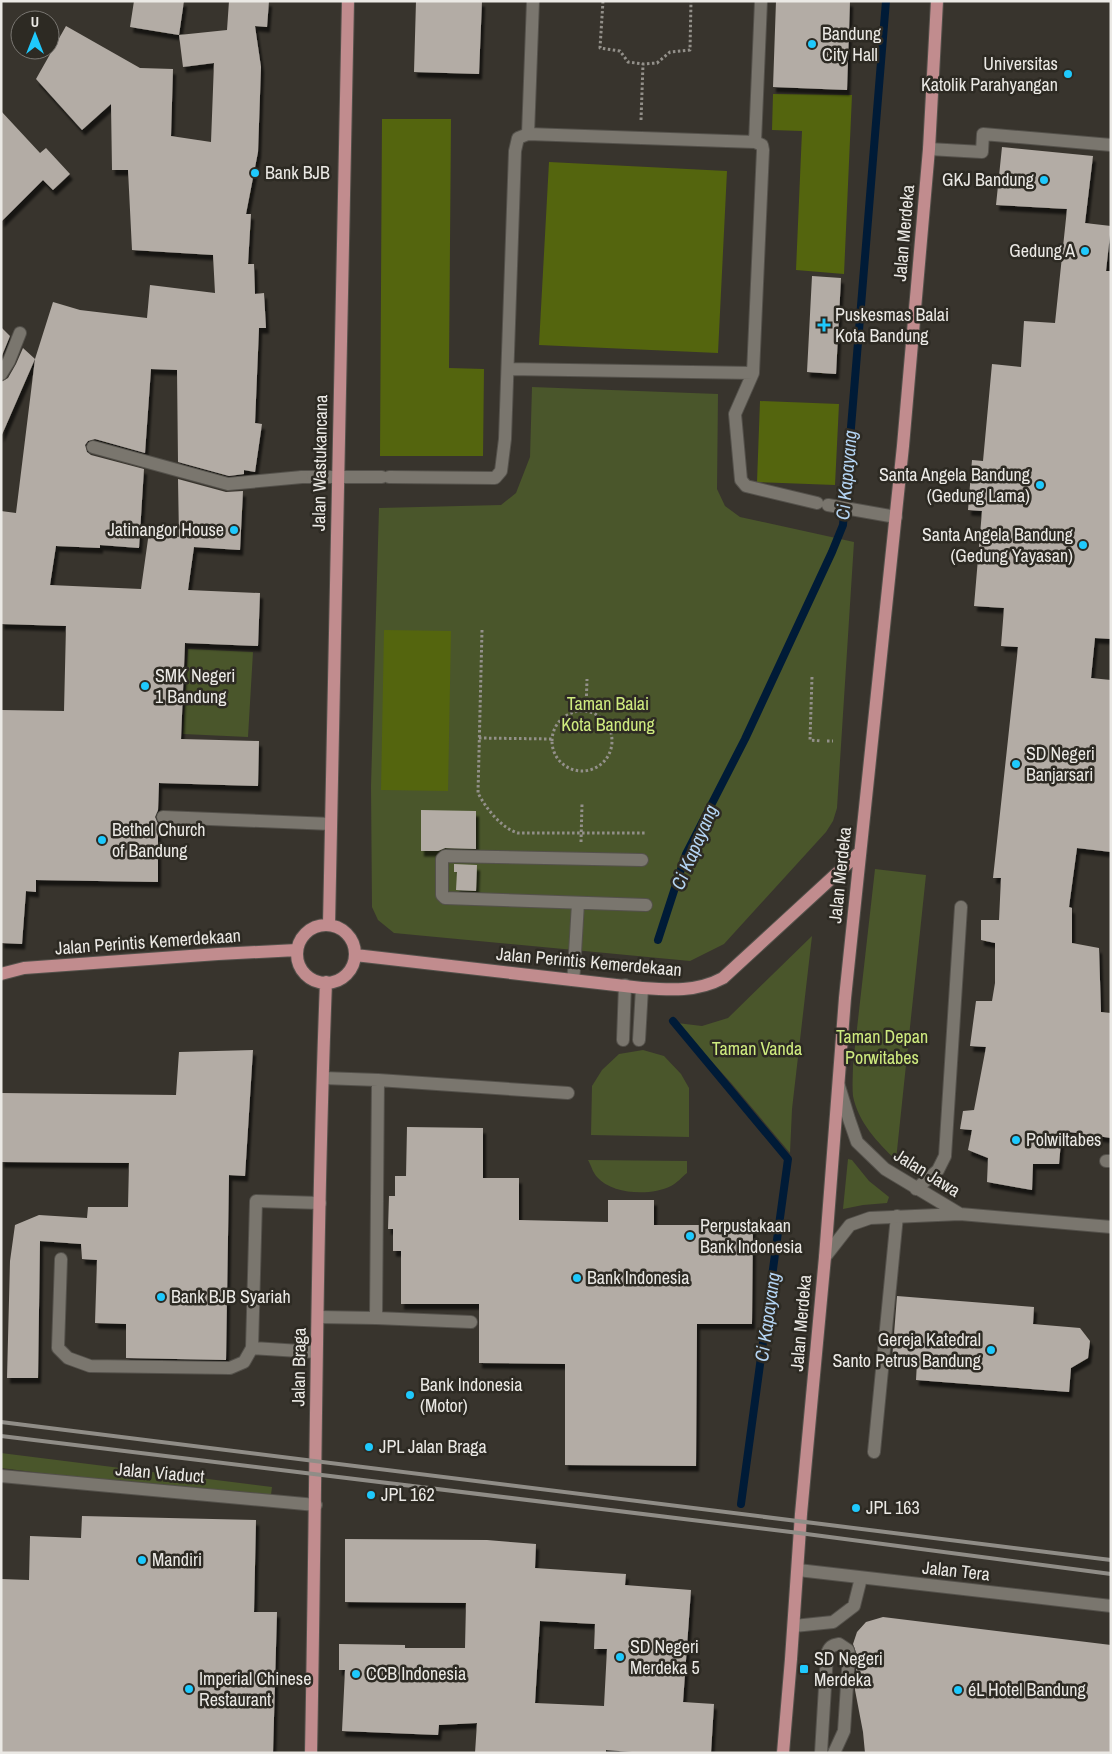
<svg xmlns="http://www.w3.org/2000/svg" width="1112" height="1754" viewBox="0 0 1112 1754" font-family="'Archivo Narrow',sans-serif">
  <style>
    .green { fill: #4a562b }
    .forest { fill: #54650e }
    .lines { fill: none; stroke-linecap: round; stroke-linejoin: round }
    .stream { stroke: #001b37; stroke-width: 8 }
    .building { fill: #b3aca5; fill-rule: evenodd; filter: url(#shadow) }
    .service-casing { stroke: #54514b; stroke-width: 14 }
    .minor-casing { stroke: #54514b; stroke-width: 14 }
    .tertiary-casing { stroke: #54514b; stroke-width: 14 }
    .primary-casing { stroke: #54514b; stroke-width: 14 }
    .path { stroke: #93908a; stroke-width: 3; stroke-dasharray: 2.5 2.5; stroke-linecap: butt }
    .service { stroke: #7a766e; stroke-width: 12 }
    .minor { stroke: #7a766e; stroke-width: 12 }
    .tertiary { stroke: #7a766e; stroke-width: 12 }
    .primary { stroke: #c18c8e; stroke-width: 12 }
    .rail { stroke: #908d87; stroke-width: 4 }
    .poi-dot { fill: #1fc9fd; stroke: #2d2a23; stroke-width: 2 }
    .labels { text-anchor: middle; stroke-width: 5; stroke-linejoin: round; paint-order: stroke }
    .poi-label { font-size: 18px; fill: #ebe9e5; stroke: #2d2a23; text-anchor: start }
    .street-label { font-size: 18px; fill: #ebe9e5; stroke: #2d2a23 }
    .park-label { font-size: 18px; fill: #cfeb7f; stroke: #2d2a23 }
    .water-label { font-size: 19px; font-style: italic; fill: #b4d4f3; stroke: #2d2a23 }
  </style>
  <defs>
    <filter id="shadow"><feDropShadow dx="3" dy="5.5" stdDeviation="1" flood-color="#0009"/></filter>
  </defs>
  <rect width="100%" height="100%" fill="#38342d"/>
  <path class="green" d="M532,387L718,394L717,489L725,506L740,517L854,542L837,808L833,821L826,832L724,944L690,961L394,933L378,920L372,907L371,786L379,508L501,505L516,493L530,457Z
    M188,649L253,652L248,737L183,734Z
    M875,869L926,875L896,1160C878,1143 858,1122 853,1096C852,1086 853,1074 853,1064Z
    M812,936L792,1109L790,1153L732,1084L677,1023L702,1026L728,1018Z
    M643,1050L664,1056L681,1074L689,1088V1137L591,1135L592,1086L602,1070L619,1054Z
    M848,1159L852,1160L869,1181L889,1197L887,1203L863,1205L843,1209Z
    M588,1160L687,1161V1173C682,1177 677,1183 671,1186C651,1196 613,1195 597,1177C593,1173 591,1165 588,1160Z
    M1,1453L272,1487L270,1502L1,1468Z"/>
  <path class="forest" d="M773,94L852,95L844,274L796,270L802,131L772,130Z
    M382,119H451L449,368L484,369L483,456H380Z
    M549,162L727,171L718,353L539,345Z
    M760,401L839,404L835,485L757,482Z
    M384,630L451,631L448,791L381,790Z"/>
  <g class="lines">
    <path class="stream" d="M658,940L686,854L745,739L832,552L843,525L886,1
      M673,1021L788,1159L741,1504"/>
  </g>
  <path class="building" d="M134,1H184L179,35L130,27Z
    M229,1H269L267,27L255,26L261,67L258,152L246,214H251L248,264H254L255,294L264,293L266,328H259L255,423L262,424L255,472L244,470V474L229,476L178,462L177,370L151,369L145,453L95,439L88,441L85,445L87,452L91,455L144,469L139,548L100,545V548L56,546L50,585L141,589L149,532L179,537L178,479L226,492L243,491L240,550L194,547L188,590L260,593L258,646L185,643L181,739L259,741L258,786L159,783L158,810L155,817L158,824V882L36,880V892L26,891L22,944L1,943V710L64,711L66,626L1,624V511L16,513L35,359L1,437V382L8,378L16,364L23,348L35,359L53,302L80,310L147,318L150,285L215,293L213,255L132,250L128,170H112L111,104L82,130L36,79L66,26L140,68L173,69L171,136L211,142L214,63L183,67L179,35L227,30Z
    M416,1H482L479,74L414,72Z
    M776,1H850L847,90L773,87Z
    M1,111L40,153L46,148L70,174L53,190L43,180L1,222Z
    M1002,147L1093,156L1085,223L1111,226L1106,271H1111V639L1095,638L1091,678L1111,680V852L1077,848L1069,907L1072,908V943L1099,948L1101,1012L1111,1013V1138L1062,1131L1059,1164H1033L1032,1190L987,1182L988,1158L968,1150L972,1130L960,1129L963,1111L974,1110L986,1047L970,1046L976,1001H992L995,983V943L981,940V920H999L1001,878H993L1018,647L1001,646L1004,608L974,606L982,511L968,510L972,460L983,461L992,364L1021,367L1024,321L1055,323L1067,209L996,205Z
    M812,276L841,278L836,374L807,372Z
    M1,327L10,336L1,358Z
    M421,810L476,811V849L445,848L438,851H421Z
    M454,864L477,865L476,891L456,890L457,872H454Z
    M253,1050L245,1176L229,1175L226,1360L126,1358V1324L95,1323L97,1260L82,1259L81,1244L40,1241L38,1378H7L10,1261L15,1225L39,1215L87,1218L88,1207H128L129,1163L1,1162V1093L176,1095L179,1052Z
    M407,1127L483,1128V1178H519V1220L608,1222V1200H654V1225H753L752,1324H697L696,1466L565,1465V1364L479,1363V1304H401V1251H393V1229H388L389,1196H395V1176H406Z
    M897,1296L1034,1307L1033,1324L1080,1328L1090,1341L1088,1358L1071,1368L1069,1392L916,1380L917,1362L892,1360Z
    M82,1516L256,1520L254,1612H277L273,1753H1V1579L29,1580L30,1536L81,1538Z
    M345,1539L487,1540L536,1544L535,1568L626,1574L625,1585L691,1590L683,1702L714,1704L711,1753H645L606,1750V1753H475L477,1723L439,1725L438,1735L342,1731L345,1670H339V1644L405,1645V1648H465L466,1603L345,1602ZM540,1621L595,1624L594,1649H607L604,1706L535,1703Z
    M883,1617L1111,1645V1753H865L863,1732L855,1690L857,1655L853,1644L857,1632L866,1622Z"/>
  <g class="lines">
    <defs>
      <path id="service" d="M528,134L533,1
        M755,142L761,1
        M929,149L982,152L983,134L1111,145
        M508,369L753,373
        M302,477H382
        M389,477L495,478L501,471L505,439L515,151L518,138L528,134L755,142L762,145L763,150L753,373L735,414L741,480L746,486L817,503
        M828,505L896,517
        M163,817L331,824
        M642,860L445,856L442,859V895L445,898L646,905
        M575,953L578,903
        M573,980L575,960
        M623,1040L625,985
        M639,1040L642,988
        M323,1078L378,1080L568,1093
        M1106,1161H1111
        M916,1189L938,1170L945,1156L961,907
        M61,1259L58,1348L68,1358L90,1366L230,1368L244,1362L252,1348L256,1201L320,1203
        M318,1317L376,1318L471,1322
        M376,1318L378,1080
        M252,1348L316,1352
        M874,1452L897,1216
        M794,1626L833,1622L854,1606L861,1578
        M821,1753L827,1654C829,1647 832,1645 839,1644L848,1650L849,1655L844,1731L834,1753"/>
      <path id="minor" d="M1,374L9,361L20,333
        M93,447L228,484L302,477
        M1,1476L316,1505
        M798,1570L1111,1606"/>
      <path id="tertiary" d="M839,1086L849,1119L857,1142L885,1169L960,1214
        M825,1257L850,1225L870,1218L960,1214L1111,1227"/>
      <path id="primary" d="M329,925L348,1
        M297 954a29 29 0 1 1 58 0a29 29 0 1 1-58 0Z
        M355,955L642,988C670,990 697,992 723,978L859,853
        M1,974L24,968L218,954L297,950
        M311,1753C316,1496 316,1239 326,982
        M783,1753L791,1659L801,1514L825,1257L845,998L903,446L929,149L937,1"/>
    </defs>
    <use href="#service" class="service-casing"/>
    <use href="#minor" class="minor-casing"/>
    <use href="#tertiary" class="tertiary-casing"/>
    <use href="#primary" class="primary-casing"/>
    <path class="path" d="M603,1L600,48L620,51L628,62L643,64
      M641,120L643,64L657,63L670,52L690,50L691,1
      M482,630L478,793C485,807 502,829 518,833H645
      M812,677L810,740L821,741
      M552 741a30 30 0 1 1 60 0a30 30 0 1 1-60 0Z
      M586,711L587,679
      M479,738L552,739
      M827,741H833
      M581,842L582,804"/>
    <use href="#service" class="service"/>
    <use href="#minor" class="minor"/>
    <use href="#tertiary" class="tertiary"/>
    <use href="#primary" class="primary"/>
    <path class="rail" d="M1,1422L1111,1560
      M1,1436L799,1533L1111,1574"/>
  </g>
  <g class="poi-dot">
    <circle cx="812" cy="44" r="5"/>
    <circle cx="1068" cy="74" r="5"/>
    <circle cx="255" cy="173" r="5"/>
    <circle cx="1044" cy="180" r="5"/>
    <circle cx="1085" cy="251" r="5"/>
    <path d="M821.5 317.5h5v5h5v5h-5v5h-5v-5h-5v-5h5z"/>
    <circle cx="1040" cy="485" r="5"/>
    <circle cx="234" cy="530" r="5"/>
    <circle cx="1083" cy="545" r="5"/>
    <circle cx="145" cy="686" r="5"/>
    <circle cx="1016" cy="764" r="5"/>
    <circle cx="102" cy="840" r="5"/>
    <circle cx="1016" cy="1140" r="5"/>
    <circle cx="690" cy="1236" r="5"/>
    <circle cx="577" cy="1278" r="5"/>
    <circle cx="161" cy="1297" r="5"/>
    <circle cx="991" cy="1350" r="5"/>
    <circle cx="410" cy="1395" r="5"/>
    <circle cx="369" cy="1447" r="5"/>
    <circle cx="371" cy="1495" r="5"/>
    <circle cx="856" cy="1508" r="5"/>
    <circle cx="142" cy="1560" r="5"/>
    <circle cx="620" cy="1657" r="5"/>
    <rect x="799" y="1664" width="10" height="10" rx="2.5"/>
    <circle cx="356" cy="1674" r="5"/>
    <circle cx="189" cy="1689" r="5"/>
    <circle cx="958" cy="1690" r="5"/>
  </g>
  <g class="labels">
    <g class="poi-label">
      <text x="822" y="40">Bandung<tspan x="822" dy="21">City Hall</tspan></text>
      <text x="1058" y="70" text-anchor="end">Universitas<tspan x="1058" dy="21">Katolik Parahyangan</tspan></text>
      <text x="265" y="179">Bank BJB</text>
      <text x="1034" y="186" text-anchor="end">GKJ Bandung</text>
      <text x="1075" y="257" text-anchor="end">Gedung A</text>
      <text x="835" y="321">Puskesmas Balai<tspan x="835" dy="21">Kota Bandung</tspan></text>
      <text x="1030" y="481" text-anchor="end">Santa Angela Bandung<tspan x="1030" dy="21">(Gedung Lama)</tspan></text>
      <text x="224" y="536" text-anchor="end">Jatinangor House</text>
      <text x="1073" y="541" text-anchor="end">Santa Angela Bandung<tspan x="1073" dy="21">(Gedung Yayasan)</tspan></text>
      <text x="155" y="682">SMK Negeri<tspan x="155" dy="21">1 Bandung</tspan></text>
      <text x="1026" y="760">SD Negeri<tspan x="1026" dy="21">Banjarsari</tspan></text>
      <text x="112" y="836">Bethel Church<tspan x="112" dy="21">of Bandung</tspan></text>
      <text x="1026" y="1146">Polwiltabes</text>
      <text x="700" y="1232">Perpustakaan<tspan x="700" dy="21">Bank Indonesia</tspan></text>
      <text x="587" y="1284">Bank Indonesia</text>
      <text x="171" y="1303">Bank BJB Syariah</text>
      <text x="981" y="1346" text-anchor="end">Gereja Katedral<tspan x="981" dy="21">Santo Petrus Bandung</tspan></text>
      <text x="420" y="1391">Bank Indonesia<tspan x="420" dy="21">(Motor)</tspan></text>
      <text x="379" y="1453">JPL Jalan Braga</text>
      <text x="381" y="1501">JPL 162</text>
      <text x="866" y="1514">JPL 163</text>
      <text x="152" y="1566">Mandiri</text>
      <text x="630" y="1653">SD Negeri<tspan x="630" dy="21">Merdeka 5</tspan></text>
      <text x="814" y="1665">SD Negeri<tspan x="814" dy="21">Merdeka</tspan></text>
      <text x="366" y="1680">CCB Indonesia</text>
      <text x="199" y="1685">Imperial Chinese<tspan x="199" dy="21">Restaurant</tspan></text>
      <text x="968" y="1696">éL Hotel Bandung</text>
    </g>
    <g class="street-label">
      <text transform="translate(904 233) rotate(-85)" y="6">Jalan Merdeka</text>
      <text transform="translate(320 463) rotate(-89)" y="6">Jalan Wastukancana</text>
      <text transform="translate(840 875) rotate(-84)" y="6">Jalan Merdeka</text>
      <text transform="translate(148 942) rotate(-4)" y="6">Jalan Perintis Kemerdekaan</text>
      <text transform="translate(589 962) rotate(5)" y="6">Jalan Perintis Kemerdekaan</text>
      <text transform="translate(927 1173) rotate(32)" y="6">Jalan Jawa</text>
      <text transform="translate(801 1323) rotate(-85)" y="6">Jalan Merdeka</text>
      <text transform="translate(299 1367) rotate(-89)" y="6">Jalan Braga</text>
      <text transform="translate(160 1473) rotate(5)" y="6">Jalan Viaduct</text>
      <text transform="translate(956 1571) rotate(6)" y="6">Jalan Tera</text>
    </g>
    <g class="park-label">
      <text x="608" y="710">Taman Balai<tspan x="608" dy="21">Kota Bandung</tspan></text>
      <text x="882" y="1043">Taman Depan<tspan x="882" dy="21">Porwitabes</tspan></text>
      <text x="757" y="1055">Taman Vanda</text>
    </g>
    <g class="water-label">
      <text transform="translate(846 475) rotate(-85)" y="7">Ci Kapayang</text>
      <text transform="translate(694 847) rotate(-67)" y="7">Ci Kapayang</text>
      <text transform="translate(767 1317) rotate(-82)" y="7">Ci Kapayang</text>
    </g>
  </g>
  <rect width="1112" height="1754" fill="none" stroke="#ebe9e5" stroke-width="5"/>
  <g transform="translate(35 35)"><circle r="24" fill="#2d2a23" stroke="#797671"/>
  <path d="M0-4L9 19L0 12L-9 19Z" fill="#1fc9fd"/>
  <text y="-8" font-size="14" font-weight="bold" text-anchor="middle" fill="#ebe9e5">U</text>
  </g>
</svg>
